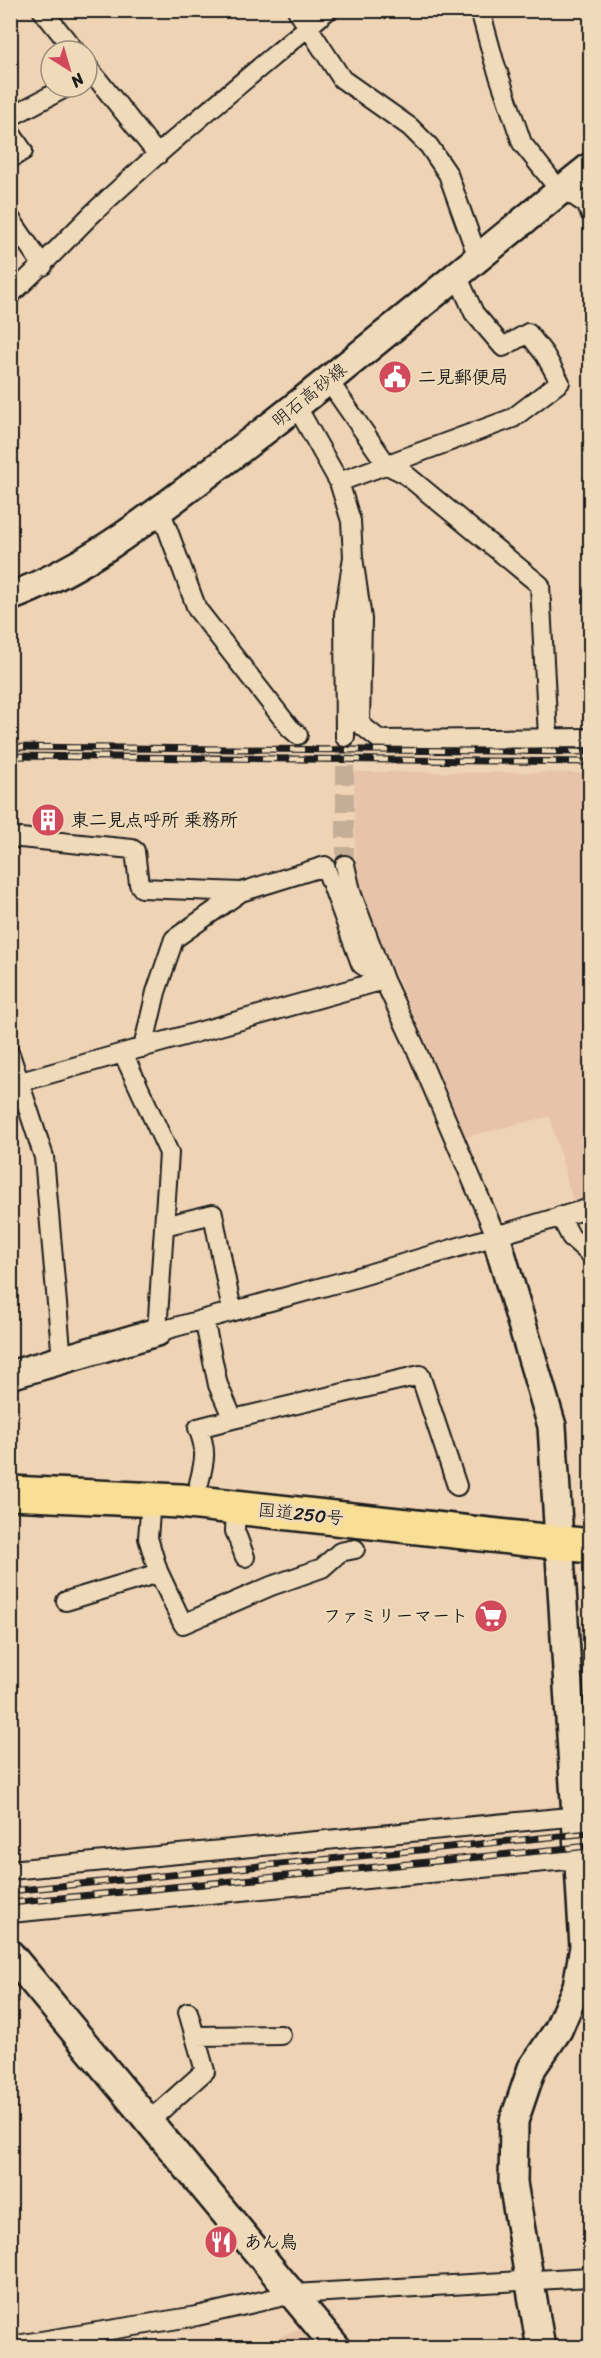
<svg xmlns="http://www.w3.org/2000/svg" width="601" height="2358" viewBox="0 0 601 2358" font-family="Sriracha,'Klee One',sans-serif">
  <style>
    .built { fill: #e6c3a9 }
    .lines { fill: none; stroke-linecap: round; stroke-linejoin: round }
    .street-tunnel { stroke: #c5ae96; stroke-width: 18; stroke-dasharray: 18 9; stroke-linecap: butt }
    .street-casing { stroke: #1c1c1c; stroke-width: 22 }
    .secondary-casing { stroke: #1c1c1c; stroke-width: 32 }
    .highway-casing { stroke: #1c1c1c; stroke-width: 38 }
    .street { stroke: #efdab9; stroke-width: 18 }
    .secondary { stroke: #efdab9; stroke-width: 27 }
    .highway { stroke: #f9df96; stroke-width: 33 }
    .rail-casing { stroke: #1c1c1c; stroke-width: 7 }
    .rail { stroke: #efdab9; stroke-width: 4.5; stroke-dasharray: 14; stroke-linecap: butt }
    .labels { text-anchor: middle; stroke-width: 5; stroke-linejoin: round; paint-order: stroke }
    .poi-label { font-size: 18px; font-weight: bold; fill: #1c1c1c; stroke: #efdab9; text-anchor: start }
    .street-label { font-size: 18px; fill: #1c1c1c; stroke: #efdab9 }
  </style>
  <rect width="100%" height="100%" fill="#efd3b5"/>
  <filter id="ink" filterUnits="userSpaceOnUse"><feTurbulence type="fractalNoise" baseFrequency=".0167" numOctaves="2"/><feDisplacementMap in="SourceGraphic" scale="12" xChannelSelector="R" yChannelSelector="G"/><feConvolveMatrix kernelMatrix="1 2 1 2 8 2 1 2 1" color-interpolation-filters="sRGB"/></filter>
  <g filter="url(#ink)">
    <path class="built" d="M354,772L590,773V1197L573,1202L550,1116L462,1138L425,1040L356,886Z
      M304,2326L323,2348H256Z"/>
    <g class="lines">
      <path class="street-tunnel" d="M345,865V737"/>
      <defs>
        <path id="street" d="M42,10L75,51
          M297,10L342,79L410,127L429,146L448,174L478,258
          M480,10L494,61L522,143L553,182L586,204L590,213
          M87,66L158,155
          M10,117L67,87
          M10,132L23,151L10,159
          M10,218L43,266
          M10,295C39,269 65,241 92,214C167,143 249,77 328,10
          M328,380L387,465L405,474L540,585L548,737
          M297,407L339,482L351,521L353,557L344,615L345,737
          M339,482L513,418L560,382L545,355L528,333L503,347L474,313L457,275
          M160,509L197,609L290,728L298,735
          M353,557L362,619L360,724L380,740L590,738
          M10,837L132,849L135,851L139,884L142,888L241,892L325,866L361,964L384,980L414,1044L496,1236
          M345,865L352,895L384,980L123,1053L169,1153L157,1332L348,1280L590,1208
          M143,1048L156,992L174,939L241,892
          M10,1054L44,1157L62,1360
          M10,1085L123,1053
          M560,1216L571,1237L590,1254
          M164,1226L213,1214L232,1311
          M204,1319L218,1385L233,1419L420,1375L457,1486
          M199,1483C205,1460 207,1450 198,1428L233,1419
          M151,1500L148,1538L158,1571L183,1624L271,1586L322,1568L340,1552L355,1549
          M236,1507L235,1531L245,1557
          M66,1601L159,1573
          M10,1870L590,1815
          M10,1913L588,1858
          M195,2036L281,2035
          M149,2121L205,2071L188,2012
          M10,2346L197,2316L293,2294L590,2277"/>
        <path id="secondary" d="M10,597C91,566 153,515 221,464C347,369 467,265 590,167
          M496,1236L552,1426L584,1947L577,1986L558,2030L532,2068L514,2121L513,2183L541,2348
          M10,1375L157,1332
          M10,1954L337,2348"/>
        <path id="highway" d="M10,1493L180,1501L590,1546"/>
      </defs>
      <use href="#street" class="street-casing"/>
      <use href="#secondary" class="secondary-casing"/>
      <use href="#highway" class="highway-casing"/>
      <use href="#street" class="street"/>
      <use href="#secondary" class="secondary"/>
      <use href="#highway" class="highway"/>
      <defs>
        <path id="rail" d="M10,747L590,752
          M10,756L590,762
          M10,1891L590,1833
          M10,1903L590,1846"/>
      </defs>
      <use href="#rail" class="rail-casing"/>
      <use href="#rail" class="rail"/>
    </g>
  </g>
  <defs>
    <symbol id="civic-disc" viewBox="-11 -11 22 22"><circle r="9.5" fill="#d1495b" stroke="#efdab9"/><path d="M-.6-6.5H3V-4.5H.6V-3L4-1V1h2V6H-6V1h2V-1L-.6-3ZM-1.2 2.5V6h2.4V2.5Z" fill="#fff"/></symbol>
    <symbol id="building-disc" viewBox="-11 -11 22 22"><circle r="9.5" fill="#d1495b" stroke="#efdab9"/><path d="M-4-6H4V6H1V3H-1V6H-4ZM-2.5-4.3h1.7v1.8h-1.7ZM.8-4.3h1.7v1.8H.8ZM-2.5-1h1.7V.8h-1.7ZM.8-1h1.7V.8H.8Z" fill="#fff"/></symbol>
    <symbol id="supermarket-disc" viewBox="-11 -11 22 22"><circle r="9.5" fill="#d1495b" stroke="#efdab9"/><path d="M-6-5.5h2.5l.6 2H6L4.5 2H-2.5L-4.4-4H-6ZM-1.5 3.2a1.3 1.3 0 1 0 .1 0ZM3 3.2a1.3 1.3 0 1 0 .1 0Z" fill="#fff"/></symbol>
    <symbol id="restaurant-disc" viewBox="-11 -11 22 22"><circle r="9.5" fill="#d1495b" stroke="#efdab9"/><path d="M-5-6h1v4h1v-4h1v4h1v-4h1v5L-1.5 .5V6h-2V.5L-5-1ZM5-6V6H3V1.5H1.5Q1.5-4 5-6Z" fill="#fff"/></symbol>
  </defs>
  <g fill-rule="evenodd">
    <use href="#civic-disc" x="376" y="358" width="38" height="38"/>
    <use href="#building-disc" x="29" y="801" width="38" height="38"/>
    <use href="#supermarket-disc" x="472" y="1597" width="38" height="38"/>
    <use href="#restaurant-disc" x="202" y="2223" width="38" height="38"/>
  </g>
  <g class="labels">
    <g class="poi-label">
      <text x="418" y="383">二見郵便局</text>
      <text x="71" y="826">東二見点呼所 乗務所</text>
      <text x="468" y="1622" text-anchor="end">ファミリーマート</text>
      <text x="244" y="2248">あん鳥</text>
    </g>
    <g class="street-label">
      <text transform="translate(309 395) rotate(-39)" y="6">明石高砂線</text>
      <text transform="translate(301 1514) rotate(6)" y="6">国道250号</text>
    </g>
  </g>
  <rect width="601" height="2358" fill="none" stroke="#efdab9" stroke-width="36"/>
  <rect x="18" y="18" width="565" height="2322" fill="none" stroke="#1c1c1c" stroke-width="2" filter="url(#ink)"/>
  <g transform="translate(69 69) rotate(143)"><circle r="28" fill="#efdab9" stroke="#9b8e7a" stroke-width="1.5"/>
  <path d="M0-4.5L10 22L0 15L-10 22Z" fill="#d1495b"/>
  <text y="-9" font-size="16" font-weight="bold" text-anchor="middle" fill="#1c1c1c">N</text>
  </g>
</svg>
